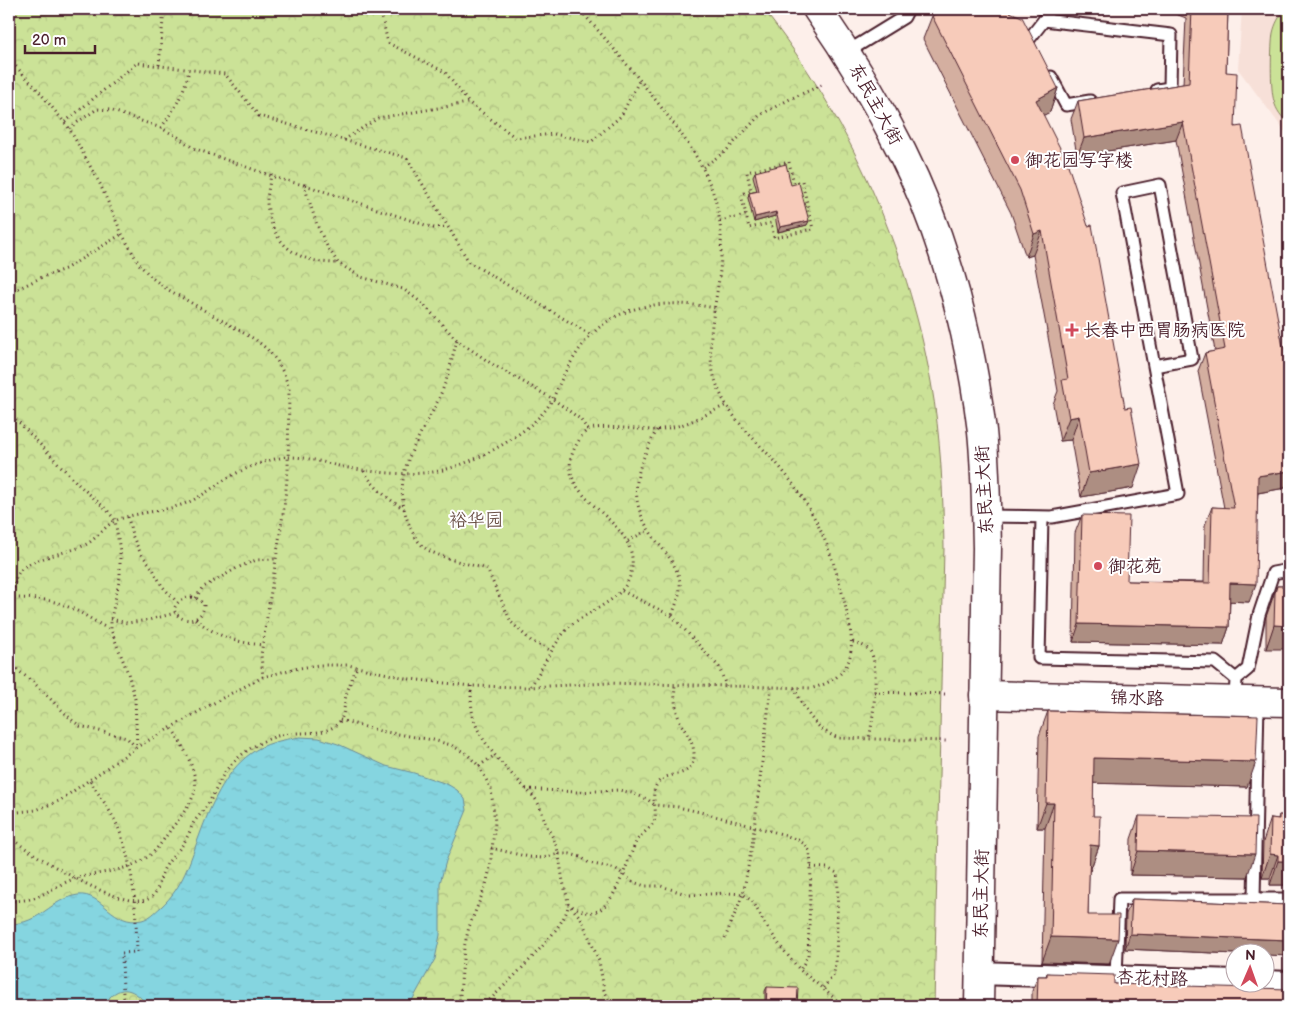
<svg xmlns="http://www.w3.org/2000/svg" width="1298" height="1015" viewBox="0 0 1298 1015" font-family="'Balsamiq Sans','LXGW WenKai TC',sans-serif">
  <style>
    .built { fill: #f7e0d8 }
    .grass { fill: #cbe297; stroke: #8a8061 }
    .forest { fill: url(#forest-crowns); stroke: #8a8061 }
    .water { fill: url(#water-ripples); stroke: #6d8c98 }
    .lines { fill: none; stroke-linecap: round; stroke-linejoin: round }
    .service-casing { stroke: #4a1f2b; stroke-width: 15 }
    .minor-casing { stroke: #4a1f2b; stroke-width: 26 }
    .tertiary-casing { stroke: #4a1f2b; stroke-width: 31 }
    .secondary-casing { stroke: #4a1f2b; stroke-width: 31 }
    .path { stroke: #4a1f2b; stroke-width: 3; stroke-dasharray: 1 4; stroke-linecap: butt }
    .service { stroke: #fff; stroke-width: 11 }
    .minor { stroke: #fff; stroke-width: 22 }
    .tertiary { stroke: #fff; stroke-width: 28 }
    .secondary { stroke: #fff; stroke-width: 28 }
    .wall { fill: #d4afa0; stroke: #4a1f2b }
    .shaded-wall { fill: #ad8e82; stroke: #4a1f2b }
    .building { fill: #f7cbba; stroke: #4a1f2b }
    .poi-dot { fill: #d1495b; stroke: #fff; stroke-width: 2 }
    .labels { text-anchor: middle; stroke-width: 4; stroke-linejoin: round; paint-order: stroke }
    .street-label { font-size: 18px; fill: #4a1f2b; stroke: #fff }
    .poi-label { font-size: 18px; fill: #4a1f2b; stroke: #fff; text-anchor: start }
    .park-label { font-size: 18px; fill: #6a5046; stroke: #fff }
  </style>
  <defs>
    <pattern id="forest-crowns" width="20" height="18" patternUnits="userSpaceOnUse" patternTransform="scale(1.25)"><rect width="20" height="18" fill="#cbe297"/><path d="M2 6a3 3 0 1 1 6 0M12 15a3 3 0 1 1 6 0" fill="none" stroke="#b0c182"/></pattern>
    <pattern id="water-ripples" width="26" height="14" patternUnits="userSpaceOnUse" patternTransform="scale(1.25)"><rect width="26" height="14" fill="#85d5e0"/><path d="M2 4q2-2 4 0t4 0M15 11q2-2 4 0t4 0" fill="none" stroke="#74b6c0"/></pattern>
  </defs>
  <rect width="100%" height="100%" fill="#fdefea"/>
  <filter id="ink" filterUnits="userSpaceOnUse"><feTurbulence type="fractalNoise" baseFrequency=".02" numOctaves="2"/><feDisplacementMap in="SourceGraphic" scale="10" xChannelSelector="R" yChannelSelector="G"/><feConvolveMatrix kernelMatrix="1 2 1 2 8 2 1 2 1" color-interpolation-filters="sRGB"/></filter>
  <g filter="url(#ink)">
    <path class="built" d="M1242,9H1289V137L1238,69Z"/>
    <path class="grass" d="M1286,9H1289L1288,88L1289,123C1282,118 1276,110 1274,101C1270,89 1271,46 1273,33C1275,24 1279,16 1286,9Z"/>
    <path class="forest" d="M9,9H763C848,116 907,247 931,382C941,437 943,493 944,548L934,1006H9Z"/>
    <path class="water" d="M300,737L319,738L338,744L386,766L414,773L447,784L457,790L465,799L467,810L446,861L440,883V935L435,959L409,1006H148C137,992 124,982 109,998L108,1006H9V924C41,924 50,899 78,895C102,892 113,927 142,920C150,918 155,912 161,907C183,887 190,861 200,834C210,807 225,772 250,754C264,743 282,740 300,737Z"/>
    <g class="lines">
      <defs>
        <path id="service" d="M1044,20L1171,35L1170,88L1157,90
          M1030,38L1044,20L1049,9
          M847,52L904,17L908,9
          M1051,77L1066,105L1090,101
          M1160,185L1192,359L1154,366L1122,193Z
          M986,516L1052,517L1178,494L1154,366
          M1042,517L1039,658L1215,662L1236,679L1235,700
          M1236,679L1248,669L1259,615L1273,573L1289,570
          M1254,899L1258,701
          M1116,977L1119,899H1289"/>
        <path id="minor" d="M979,973L1236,981
          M1266,982L1289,983"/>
        <path id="tertiary" d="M984,695L1289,702"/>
        <path id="secondary" d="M817,9C849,55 877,102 902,152C945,238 970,335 982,431C986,470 986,509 987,548L979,1006"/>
      </defs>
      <use href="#service" class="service-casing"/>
      <use href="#minor" class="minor-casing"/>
      <use href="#tertiary" class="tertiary-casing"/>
      <use href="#secondary" class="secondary-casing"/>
      <path class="path" d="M380,9L388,43L445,72L468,102L516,138L554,134L591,142L621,116L640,79
        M9,59L37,89L69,128L100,184L122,234L139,264L152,278L167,289L256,340L267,349L277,361L284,374L289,388L288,469L284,508L261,655L263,677
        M159,65L164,9
        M65,122L137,63L225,74L259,116L407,158L469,262L591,335
        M69,128L97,109L110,110L161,128L178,137L193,148L283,180L304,185L317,225L327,246L338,263L361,277L403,289L422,303L457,340L492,364L553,399L580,419L588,430
        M161,128C175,108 184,94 189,70
        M344,140L378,118L468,103
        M789,162L794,183L802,181L813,229L774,238L771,223L749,228L741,194L751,191L747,172Z
        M703,167L726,151L760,115L790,99L824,84
        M271,174C270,183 267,193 267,202C267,209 270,217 272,225C283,254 309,263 338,263
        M305,185L434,228L448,227
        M720,221L746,215
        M9,293L40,278L65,269L122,234
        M457,340C452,357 449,375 442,391C425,434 391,465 406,516C410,528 415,540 425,548C437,557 472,565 487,569L511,622L531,641L552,651
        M9,412L79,485L107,510L115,520L120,551V577L111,619V630L128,673L135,699L137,747
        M657,430C634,472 625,501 658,543C667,554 678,567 680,583C681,594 675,606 672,616
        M364,471C374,488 387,498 404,509
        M128,517L132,535L140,552L153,569L162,586L177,602
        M628,541L648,530
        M622,591L672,616L719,667L726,686
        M192,597L196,598L204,604C204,624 178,624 174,609C178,600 182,599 192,597Z
        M9,598C27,598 49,598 66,606C82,612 96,623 111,630
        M12,598C14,589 14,578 20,571C30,558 69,553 85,545C97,539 106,524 117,520C137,512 160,512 181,505C197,500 211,489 224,480C240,470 271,457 290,457C308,457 325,463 343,467C372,472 403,476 433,472C467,467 518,440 541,415C554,402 558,384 567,369C574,357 582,344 591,335C624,301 672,300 715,308
        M196,598L202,588L237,568L256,560L275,559
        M111,619L127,623L149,620L175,613
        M195,619C218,637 234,642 263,645
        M853,642C859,644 866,646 870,651C880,664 873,722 869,739
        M9,663L34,683L72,720L80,726L127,738L136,747
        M471,686C471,696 471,706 473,716C480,745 512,774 532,795C543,806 542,820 550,832C559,848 559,857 562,875C563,885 568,896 568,905C568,927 501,989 483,1006
        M531,686C541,670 557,638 570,626C588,611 623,600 630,576C649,516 541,501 578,442C580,438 583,433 588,430C598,424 641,430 655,430C664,429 674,427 681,425C697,420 712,411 727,405
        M794,688C805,709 814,730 839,738L946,741
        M874,692L947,694
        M340,720L380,731L433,740L451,745L467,754L479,766L491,789L495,822L490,868L486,885L469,927L464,948L459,1006
        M479,766L495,755
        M90,781C102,799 116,818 122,838C135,875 136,913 137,952L122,953L123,994L126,1006
        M526,789L577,792L619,790L632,793L647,799L655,805L678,807L700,812L782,834L798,840L806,845L810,852L811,867L808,956L800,970
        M9,813L36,810L59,801L137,747L226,696L263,677L293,669L319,665H348L410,679L471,686L531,687L608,683L813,688C852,677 856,653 848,618C835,558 819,513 778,465C757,441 730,419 718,388C700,344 720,300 721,255C724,188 696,153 658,103C632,70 607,40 579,9
        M9,837C32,854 122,912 148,899C160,894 159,876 165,867C171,857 181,849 186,839C189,834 191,828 194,822C198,816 204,811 208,804C215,793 220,778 228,768C243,751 265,737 287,734C304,731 327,737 340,721C345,713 344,704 346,695C349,686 353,676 357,667
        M491,848L529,857L542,858L560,854H570L581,857L589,863L616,869L633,882L645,886H661L689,895L728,893L743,894L754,903L763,921L781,947L800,970L844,1006
        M811,867L827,868L837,873L838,880L836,964L833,976L823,988
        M9,901C18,901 31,900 39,896C52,890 63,882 77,878C100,872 125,872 146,858C156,852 164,839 171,829C179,819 189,807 194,794C201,776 181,742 171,727
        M568,904C576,908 585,914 594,912C614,909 628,859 636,842C641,833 653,828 655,818C657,807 650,794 657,784C666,769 691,781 694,757C695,741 684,732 679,719C675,707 674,696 675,685
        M571,907L581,918L599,961L604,990L612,1006
        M725,938L743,894L752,846L771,687"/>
      <use href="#service" class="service"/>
      <use href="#minor" class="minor"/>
      <use href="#tertiary" class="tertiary"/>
      <use href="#secondary" class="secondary"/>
    </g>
    <path class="wall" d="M1163,9H1228L1226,72L1235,127L1283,347L1289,346V478L1285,488L1258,493L1249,602L1230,601L1229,627L1223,645L1073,642L1075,533L1082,515L1127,581L1204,582L1205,525L1212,507L1224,508L1198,371L1205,353L1215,351L1176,140L1077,156L1071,119L1078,101L1183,84L1186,18Z
      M932,16L1058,88L1050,112L1043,115L1133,488L1081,497L1071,440L1060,441L1053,404L1058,391L1033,255L1026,257L1011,213L923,39Z
      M755,172L791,185L807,225L778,232L775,216L754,222L748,198L749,193L757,191L753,176Z
      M1277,586H1289L1266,649V617Z
      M1048,711L1247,787L1093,783V816L1099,846L1090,871H1089L1088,915L1109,964L1042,962L1045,828H1037L1039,736Z
      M1289,731V792H1283L1284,745Z
      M1279,815L1289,816V885H1270V878H1262L1263,842L1271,818L1278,819Z
      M1139,816L1247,877L1130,875L1131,839Z
      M1132,899L1289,905V956L1236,952V954L1125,949L1126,914Z
      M1047,973L1114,984L1289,1006H1032V991L1038,976H1046Z
      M767,987L797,1006H765V991Z"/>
    <path class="shaded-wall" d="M1058,88L1050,112L1027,124L1036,100Z
      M1183,122L1176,140L1077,156L1084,138Z
      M776,212L775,216L754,222L755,217Z
      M809,221L807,225L778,232L780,227Z
      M1042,231L1033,255L1026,257L1034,234Z
      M1079,416L1071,440L1060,441L1069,418Z
      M1141,464L1133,488L1081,497L1089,473Z
      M1289,471V478L1285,488L1252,494L1258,476Z
      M1230,583L1256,584L1249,602L1224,601Z
      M1079,624L1229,627L1223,645L1073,642Z
      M1274,625L1289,626V649H1266Z
      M1094,758L1256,762L1247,787L1085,783Z
      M1289,774V792H1283Z
      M1046,803H1054L1045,828H1037Z
      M1090,845L1099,846L1090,871H1080Z
      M1138,851L1255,854L1247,877L1130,875Z
      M1270,854L1278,855L1270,878H1262Z
      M1278,861H1289V885H1270Z
      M1130,934L1289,940V956L1266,955V952H1236V954L1125,949Z
      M1051,937L1118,939L1109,964L1042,962Z"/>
    <path class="building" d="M945,9H1002L1022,17L1058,88L1036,100L1067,162L1088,226L1092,225L1125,408L1131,407L1141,464L1089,473L1079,416L1069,418L1062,380L1068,379L1042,231L1034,234L1020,190L932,16Z
      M1192,9H1228L1226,72L1237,73L1235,127L1242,126L1283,347L1289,346V446H1288L1289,455V471L1258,476L1256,584L1230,583L1229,627L1079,624L1082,515L1129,516L1127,581L1210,583L1212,507L1234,508L1205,353L1225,349L1183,122L1084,138L1078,101L1189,83Z
      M786,164L791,185L799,183L809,221L780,227L776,212L755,217L749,193L759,191L755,172Z
      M1277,586H1289V626L1274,625L1275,593Z
      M1048,711L1258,716L1256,762L1094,758L1093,816H1100L1099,846L1090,845L1088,915H1119L1118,939L1051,937L1054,803H1046Z
      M1279,815L1289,816V861H1278V855L1270,854L1271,818L1279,819Z
      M1139,816L1256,818L1255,854L1138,851Z
      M1132,899L1289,905V940L1130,934Z
      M1047,973L1114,975V984L1289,989V1006H1037L1038,976H1047Z
      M767,987L798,988L797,1006H766Z"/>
  </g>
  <g class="poi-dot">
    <circle cx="1015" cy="160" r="5"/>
    <path d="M1069.5 322.5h5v5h5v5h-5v5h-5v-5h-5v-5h5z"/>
    <circle cx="1098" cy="566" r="5"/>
  </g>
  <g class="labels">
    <g class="street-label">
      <text transform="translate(876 104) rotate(61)" y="6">东民主大街</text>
      <text transform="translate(984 490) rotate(-93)" y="6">东民主大街</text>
      <text transform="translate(1137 698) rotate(1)" y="6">锦水路</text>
      <text transform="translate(981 894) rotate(-89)" y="6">东民主大街</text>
      <text transform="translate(1152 978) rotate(2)" y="6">杏花村路</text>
    </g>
    <g class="poi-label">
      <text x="1025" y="166">御花园写字楼</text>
      <text x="1083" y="336">长春中西胃肠病医院</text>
      <text x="1108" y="572">御花苑</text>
    </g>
    <g class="park-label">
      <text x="476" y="526">裕华园</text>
    </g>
  </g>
  <rect width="1298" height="1015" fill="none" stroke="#fff" stroke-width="30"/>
  <rect x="15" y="15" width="1268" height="985" fill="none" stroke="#4a1f2b" stroke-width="2" filter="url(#ink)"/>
  <g transform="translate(1250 968) rotate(2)"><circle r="24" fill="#ffffff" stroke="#b7a5aa"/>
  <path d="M0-4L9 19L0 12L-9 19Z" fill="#d1495b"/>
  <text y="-8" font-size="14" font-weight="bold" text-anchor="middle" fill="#4a1f2b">N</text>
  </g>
  <path d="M25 45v8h70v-8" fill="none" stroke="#4a1f2b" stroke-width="2.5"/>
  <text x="32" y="45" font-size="15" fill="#4a1f2b" stroke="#ffffff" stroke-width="4" paint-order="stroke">20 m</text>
</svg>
